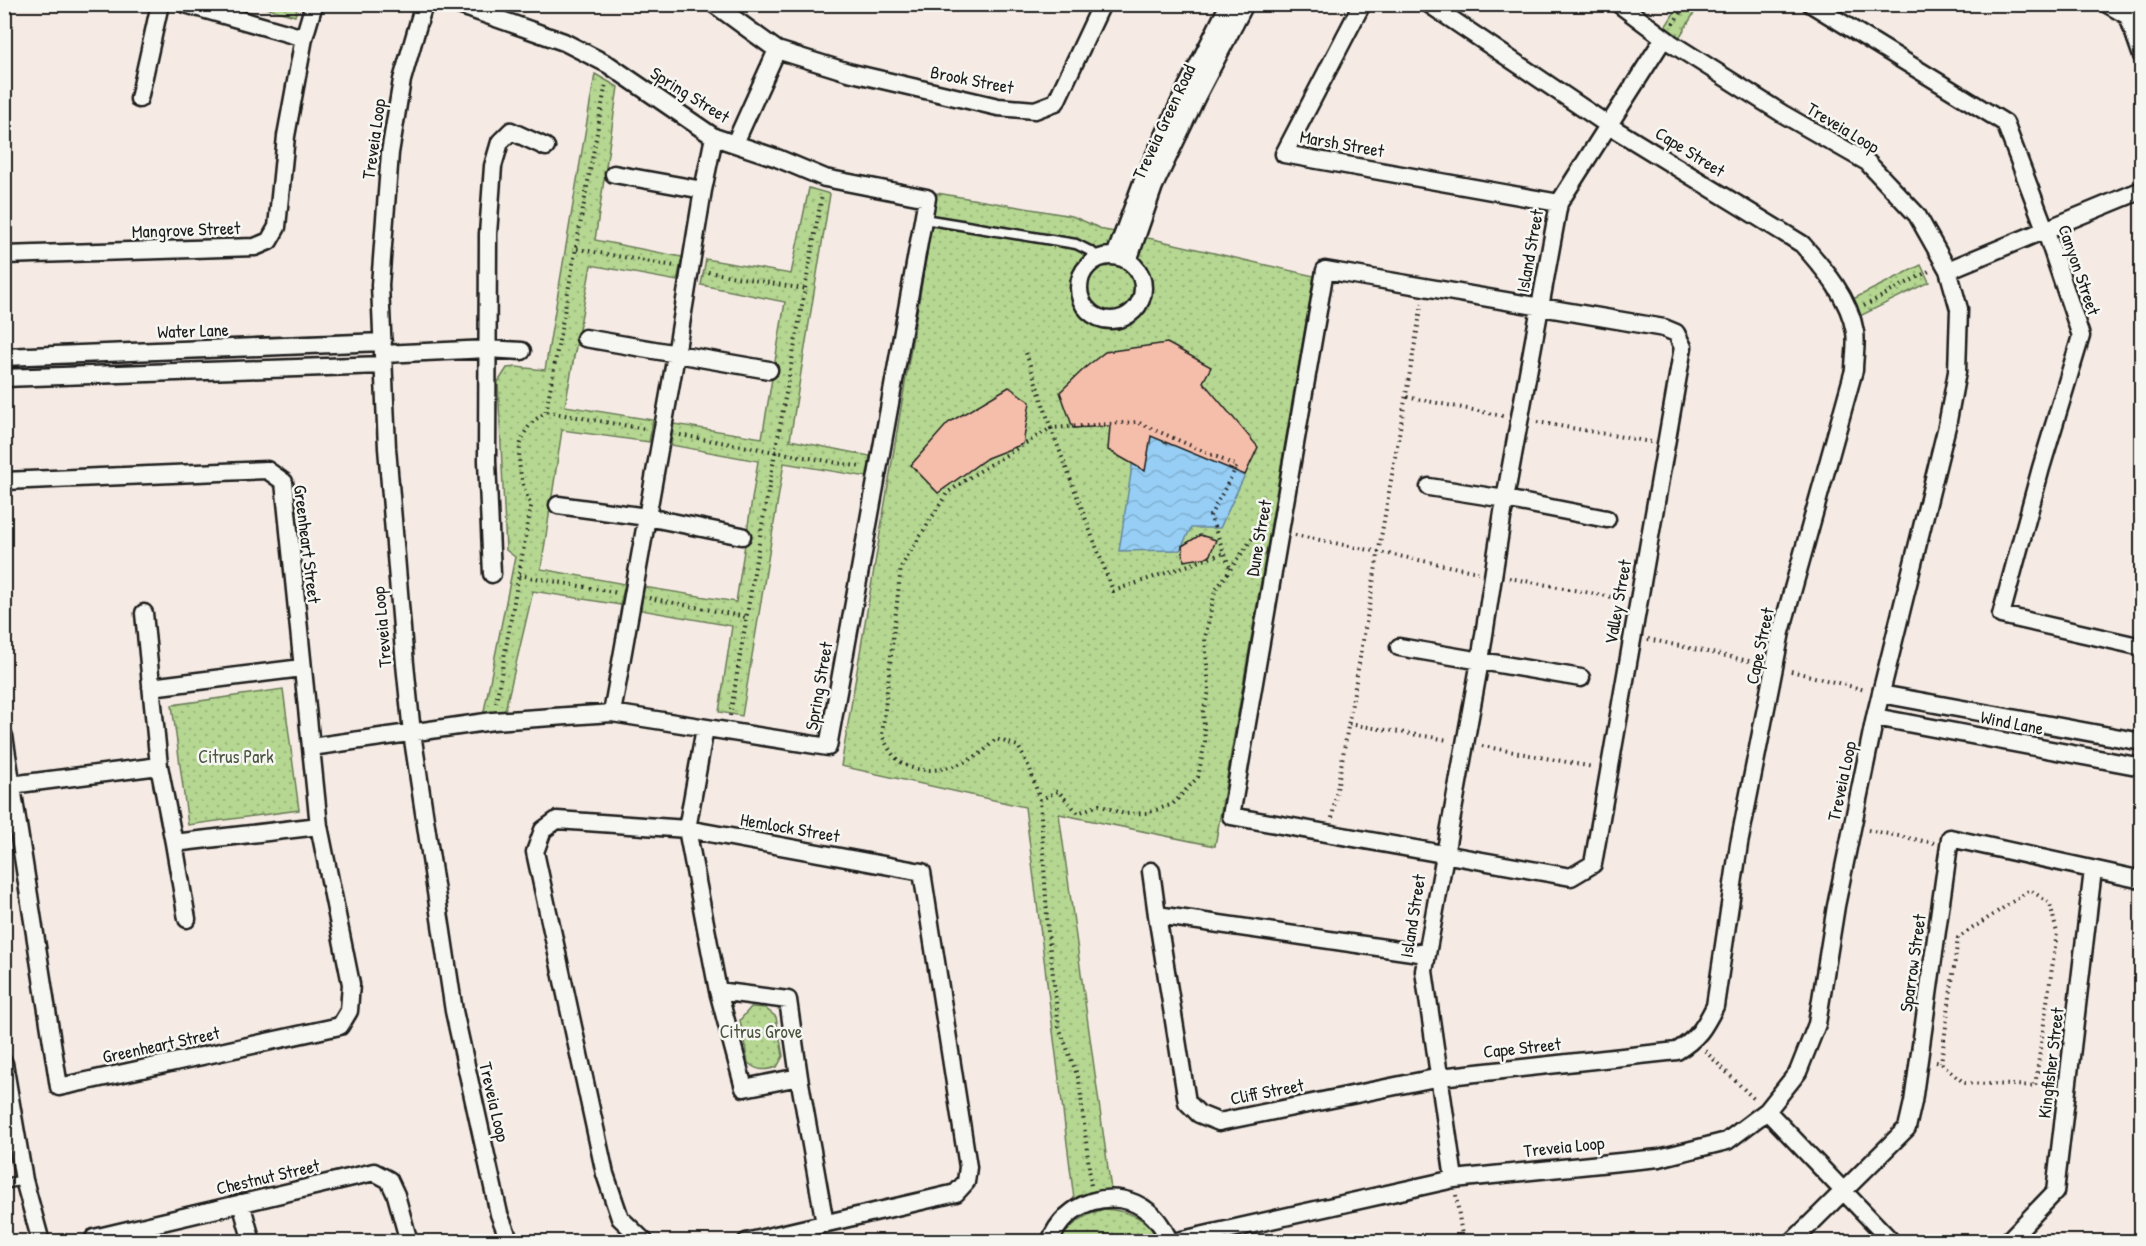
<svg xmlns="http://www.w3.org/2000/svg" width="2146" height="1246" viewBox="0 0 2146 1246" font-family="'Patrick Hand',sans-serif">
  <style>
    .park { fill: url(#park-dots); stroke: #687a56; stroke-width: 1.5 }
    .water { fill: url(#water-waves); stroke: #65879e; stroke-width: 1.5 }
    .building { fill: #f5beaa; stroke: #1c1c1c; stroke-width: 1.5 }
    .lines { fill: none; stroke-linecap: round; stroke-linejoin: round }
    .lane-casing { stroke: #1c1c1c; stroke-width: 13 }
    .street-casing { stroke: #1c1c1c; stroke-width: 21 }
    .path { stroke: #1c1c1c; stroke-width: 4; stroke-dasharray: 1.5 4.5; stroke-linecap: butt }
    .lane { stroke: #f6f6f2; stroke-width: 8 }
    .street { stroke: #f6f6f2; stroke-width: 16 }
    .labels { text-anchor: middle; stroke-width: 5; stroke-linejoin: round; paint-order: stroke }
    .street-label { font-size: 18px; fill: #1c1c1c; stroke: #f6f6f2 }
    .park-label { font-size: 18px; fill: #4a543f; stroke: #f6f6f2 }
  </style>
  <defs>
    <pattern id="park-dots" width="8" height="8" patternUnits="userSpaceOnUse" patternTransform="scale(1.5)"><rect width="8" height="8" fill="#b5d791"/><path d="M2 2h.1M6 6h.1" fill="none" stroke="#9bb87c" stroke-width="1.8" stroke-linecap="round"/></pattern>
    <pattern id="water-waves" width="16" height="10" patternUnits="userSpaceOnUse" patternTransform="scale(1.5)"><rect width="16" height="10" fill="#96cef5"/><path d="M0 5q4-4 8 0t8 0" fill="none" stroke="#81b0d1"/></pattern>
  </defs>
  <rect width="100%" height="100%" fill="#f6ebe4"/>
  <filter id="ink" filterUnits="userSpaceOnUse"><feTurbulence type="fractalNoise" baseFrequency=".0167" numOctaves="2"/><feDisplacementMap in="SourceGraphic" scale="12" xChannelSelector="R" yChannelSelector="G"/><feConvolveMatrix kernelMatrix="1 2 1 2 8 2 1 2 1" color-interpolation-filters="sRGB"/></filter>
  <g filter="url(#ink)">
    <path class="park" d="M256,5H298L295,16Z
      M1679,5H1699L1679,38L1664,29Z
      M595,74L618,87L595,240L682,257L677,281L591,265L565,406L653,420L649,442L562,430L541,569L625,584L620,605L533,591L504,715L483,716L515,557L506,550L498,382L507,368L516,367L545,370Z
      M809,188L830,194L790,440L870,456L867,477L784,463L742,716L719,712L732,626L641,610L644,587L736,602L758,461L671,445L674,424L762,438L785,302L701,285L706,259L791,274Z
      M937,193L1072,216L1104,230L1153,239L1314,276L1215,846L1059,814L1112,1197L1075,1207L1025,807L841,766Z
      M1921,265L1929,282L1858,317L1853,299Z
      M283,689L299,810L188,825L172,705Z
      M751,1007L765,1008L776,1017L783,1056L777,1067C764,1071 758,1071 748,1063L740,1020Z
      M1104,1209C1130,1211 1147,1217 1159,1241H1060C1072,1223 1084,1215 1104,1209Z"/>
    <path class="water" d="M1150,424L1249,466L1220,528H1191L1180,550L1119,551L1133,460Z"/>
    <path class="building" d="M1167,343L1211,367L1203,382L1258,447L1245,475L1151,436L1145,471L1108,450L1110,426L1073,428L1060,392L1086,367L1105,352Z
      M1009,387L1030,402L1023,444L987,458L938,493L911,465L948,423Z
      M1200,535L1216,540L1209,557L1184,561L1182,546Z"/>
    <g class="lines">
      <defs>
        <path id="lane" d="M924,219L1076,244L1092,252L1099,259
          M4,1184L24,1180"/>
        <path id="street" d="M185,4L304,38
          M424,4L402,80L390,153L380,285L387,448L405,664L412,733L454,1011L499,1214L510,1242
          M714,4L777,50L848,72L998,107L1035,110L1056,102L1102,4
          M1362,4L1284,154L1559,203
          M1811,4L2005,123L2045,229L2081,336L2041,468L2001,615L2142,647
          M2107,4L2128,16L2142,56
          M139,99L160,4
          M735,143L777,50
          M614,174L703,190
          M4,255L255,247L269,241L277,227L286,136L304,38L314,4
          M1115,256L1143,180L1186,89L1229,4
          M1079 288a32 32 0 1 1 64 0a32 32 0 1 1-64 0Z
          M1128,261L1154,186L1197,96L1245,4
          M1325,270L1664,328L1676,333L1683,347L1593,864L1571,877L1231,816Z
          M1948,270L2142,190
          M585,338L769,370
          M383,354L488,349L522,351
          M4,357L383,342
          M4,378L383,365
          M4,481L267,470L284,482L319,826L351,984L349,1011L340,1026L59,1087L4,736
          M1429,487L1505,499L1607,519
          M558,505L647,517L742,536
          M492,574L487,461L488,234L493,166L500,142L511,131L546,147
          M144,613L159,766L174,843L319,826
          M1399,647L1581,678
          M151,687L302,668
          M1881,694L2142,742
          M612,713L676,355L703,190L714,137
          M1875,717L2142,767
          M705,728L687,829L718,991L744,1088L799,1077L825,1224
          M311,747L493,721L612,713L828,747L927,198L825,178L777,158L714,137L609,65L564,42L456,4
          M11,785L159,766
          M174,843L187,919
          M1151,871L1157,915
          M1426,954L1157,915L1187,1102L1199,1114L1219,1122L1440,1077L1677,1051C1698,1038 1704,1028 1715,1006L1739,844L1781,632L1854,370C1854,358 1857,344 1855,332C1849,297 1825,270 1802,244L1608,125L1429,4
          M718,991L788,1000L799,1077
          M4,1063L24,1180L41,1242
          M1767,1111L1892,1242
          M1454,1179L1424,971L1480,661L1505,499L1559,203L1664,38
          M241,1203L252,1242
          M95,1242L94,1238L374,1172L389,1180L396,1195L409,1242
          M645,1242L620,1218L605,1174L535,852L543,830L557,820L687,829L922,872L968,1167L966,1182L956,1193L746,1242
          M1050,1242C1064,1202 1115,1184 1149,1212C1159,1220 1164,1230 1170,1242
          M1173,1242L1454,1179L1659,1158L1727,1141L1767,1111L1798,1072L1817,1024L1836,906L1875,717L1947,426L1957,372L1959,309L1948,270L1917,215L1867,162L1783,114L1671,43L1619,4
          M1792,1242L1907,1128L1913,1102L1950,838L2142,880
          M2007,1242L2055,1192L2093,870"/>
      </defs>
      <use href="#lane" class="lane-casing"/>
      <use href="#street" class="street-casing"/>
      <path class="path" d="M1673,24L1686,4
        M577,249L674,266
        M708,272L804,289
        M1864,306L1929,271
        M1026,353L1051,428L1137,422L1237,466L1210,516L1230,568
        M1407,397L1503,416
        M547,412L646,429
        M1537,422L1651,442
        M680,435L861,467
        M1295,535L1478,572
        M760,536L822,195
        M519,575L618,593
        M1509,578L1623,599
        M649,598L746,617
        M1648,639L1758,663
        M1791,671L1865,690
        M496,703L531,506C520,481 511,446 531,424C535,419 541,416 546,412L606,83
        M730,716L759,543
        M1349,724L1449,740
        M1482,746L1593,767
        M1040,800L1030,769L1018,746L996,739C990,744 985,751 978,755C958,767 927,776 905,765C893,759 887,746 882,735L901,567L947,493L973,475L1051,428L1113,591L1224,553
        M1332,818L1422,303
        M1868,830L1934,843
        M1705,1051L1755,1100
        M1936,1062L1941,1063L1964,1083L2035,1086L2057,933L2050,903L2030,890L1958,938L1941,1063
        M1091,1185L1079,1080L1059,1027L1048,932L1040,800L1058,791L1078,813L1099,805L1124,814L1147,813L1173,804L1198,777L1205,741L1203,712L1209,691L1205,638L1215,591L1259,529H1264
        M1456,1195L1463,1242"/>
      <use href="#lane" class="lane"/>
      <use href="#street" class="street"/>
    </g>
  </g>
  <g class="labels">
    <g class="street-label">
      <text transform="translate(972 80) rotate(11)" y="6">Brook Street</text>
      <text transform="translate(690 95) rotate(32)" y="6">Spring Street</text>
      <text transform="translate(1164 122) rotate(-65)" y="6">Treveia Green Road</text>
      <text transform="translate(1843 128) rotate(31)" y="6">Treveia Loop</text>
      <text transform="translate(374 139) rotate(-82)" y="6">Treveia Loop</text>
      <text transform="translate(1342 144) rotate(10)" y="6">Marsh Street</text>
      <text transform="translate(1690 152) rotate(32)" y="6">Cape Street</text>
      <text transform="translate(186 230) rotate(-2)" y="6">Mangrove Street</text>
      <text transform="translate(1530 251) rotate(-80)" y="6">Island Street</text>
      <text transform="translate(2079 270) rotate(71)" y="6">Canyon Street</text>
      <text transform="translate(193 331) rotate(-2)" y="6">Water Lane</text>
      <text transform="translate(1259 538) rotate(-80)" y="6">Dune Street</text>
      <text transform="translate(307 544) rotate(83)" y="6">Greenheart Street</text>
      <text transform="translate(1618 602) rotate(-80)" y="6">Valley Street</text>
      <text transform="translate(382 627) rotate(-95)" y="6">Treveia Loop</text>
      <text transform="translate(1760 646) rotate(-78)" y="6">Cape Street</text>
      <text transform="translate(819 686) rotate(-80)" y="6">Spring Street</text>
      <text transform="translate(2012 723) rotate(11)" y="6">Wind Lane</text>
      <text transform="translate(1842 781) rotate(-78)" y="6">Treveia Loop</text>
      <text transform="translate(790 828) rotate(10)" y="6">Hemlock Street</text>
      <text transform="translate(1413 916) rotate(-81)" y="6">Island Street</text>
      <text transform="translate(1913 963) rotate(-82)" y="6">Sparrow Street</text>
      <text transform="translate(161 1045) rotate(-12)" y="6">Greenheart Street</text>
      <text transform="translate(1522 1048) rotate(-6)" y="6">Cape Street</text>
      <text transform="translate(2051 1063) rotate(-83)" y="6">Kingfisher Street</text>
      <text transform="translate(1267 1092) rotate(-11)" y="6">Cliff Street</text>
      <text transform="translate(494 1102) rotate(77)" y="6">Treveia Loop</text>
      <text transform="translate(1564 1147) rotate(-6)" y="6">Treveia Loop</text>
      <text transform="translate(268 1177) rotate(-13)" y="6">Chestnut Street</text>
    </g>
    <g class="park-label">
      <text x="236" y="763">Citrus Park</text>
      <text x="761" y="1038">Citrus Grove</text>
    </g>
  </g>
  <rect width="2146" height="1246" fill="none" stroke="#f6f6f2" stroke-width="24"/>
  <rect x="12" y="12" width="2122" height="1222" fill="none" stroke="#1c1c1c" stroke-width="2" filter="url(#ink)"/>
</svg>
